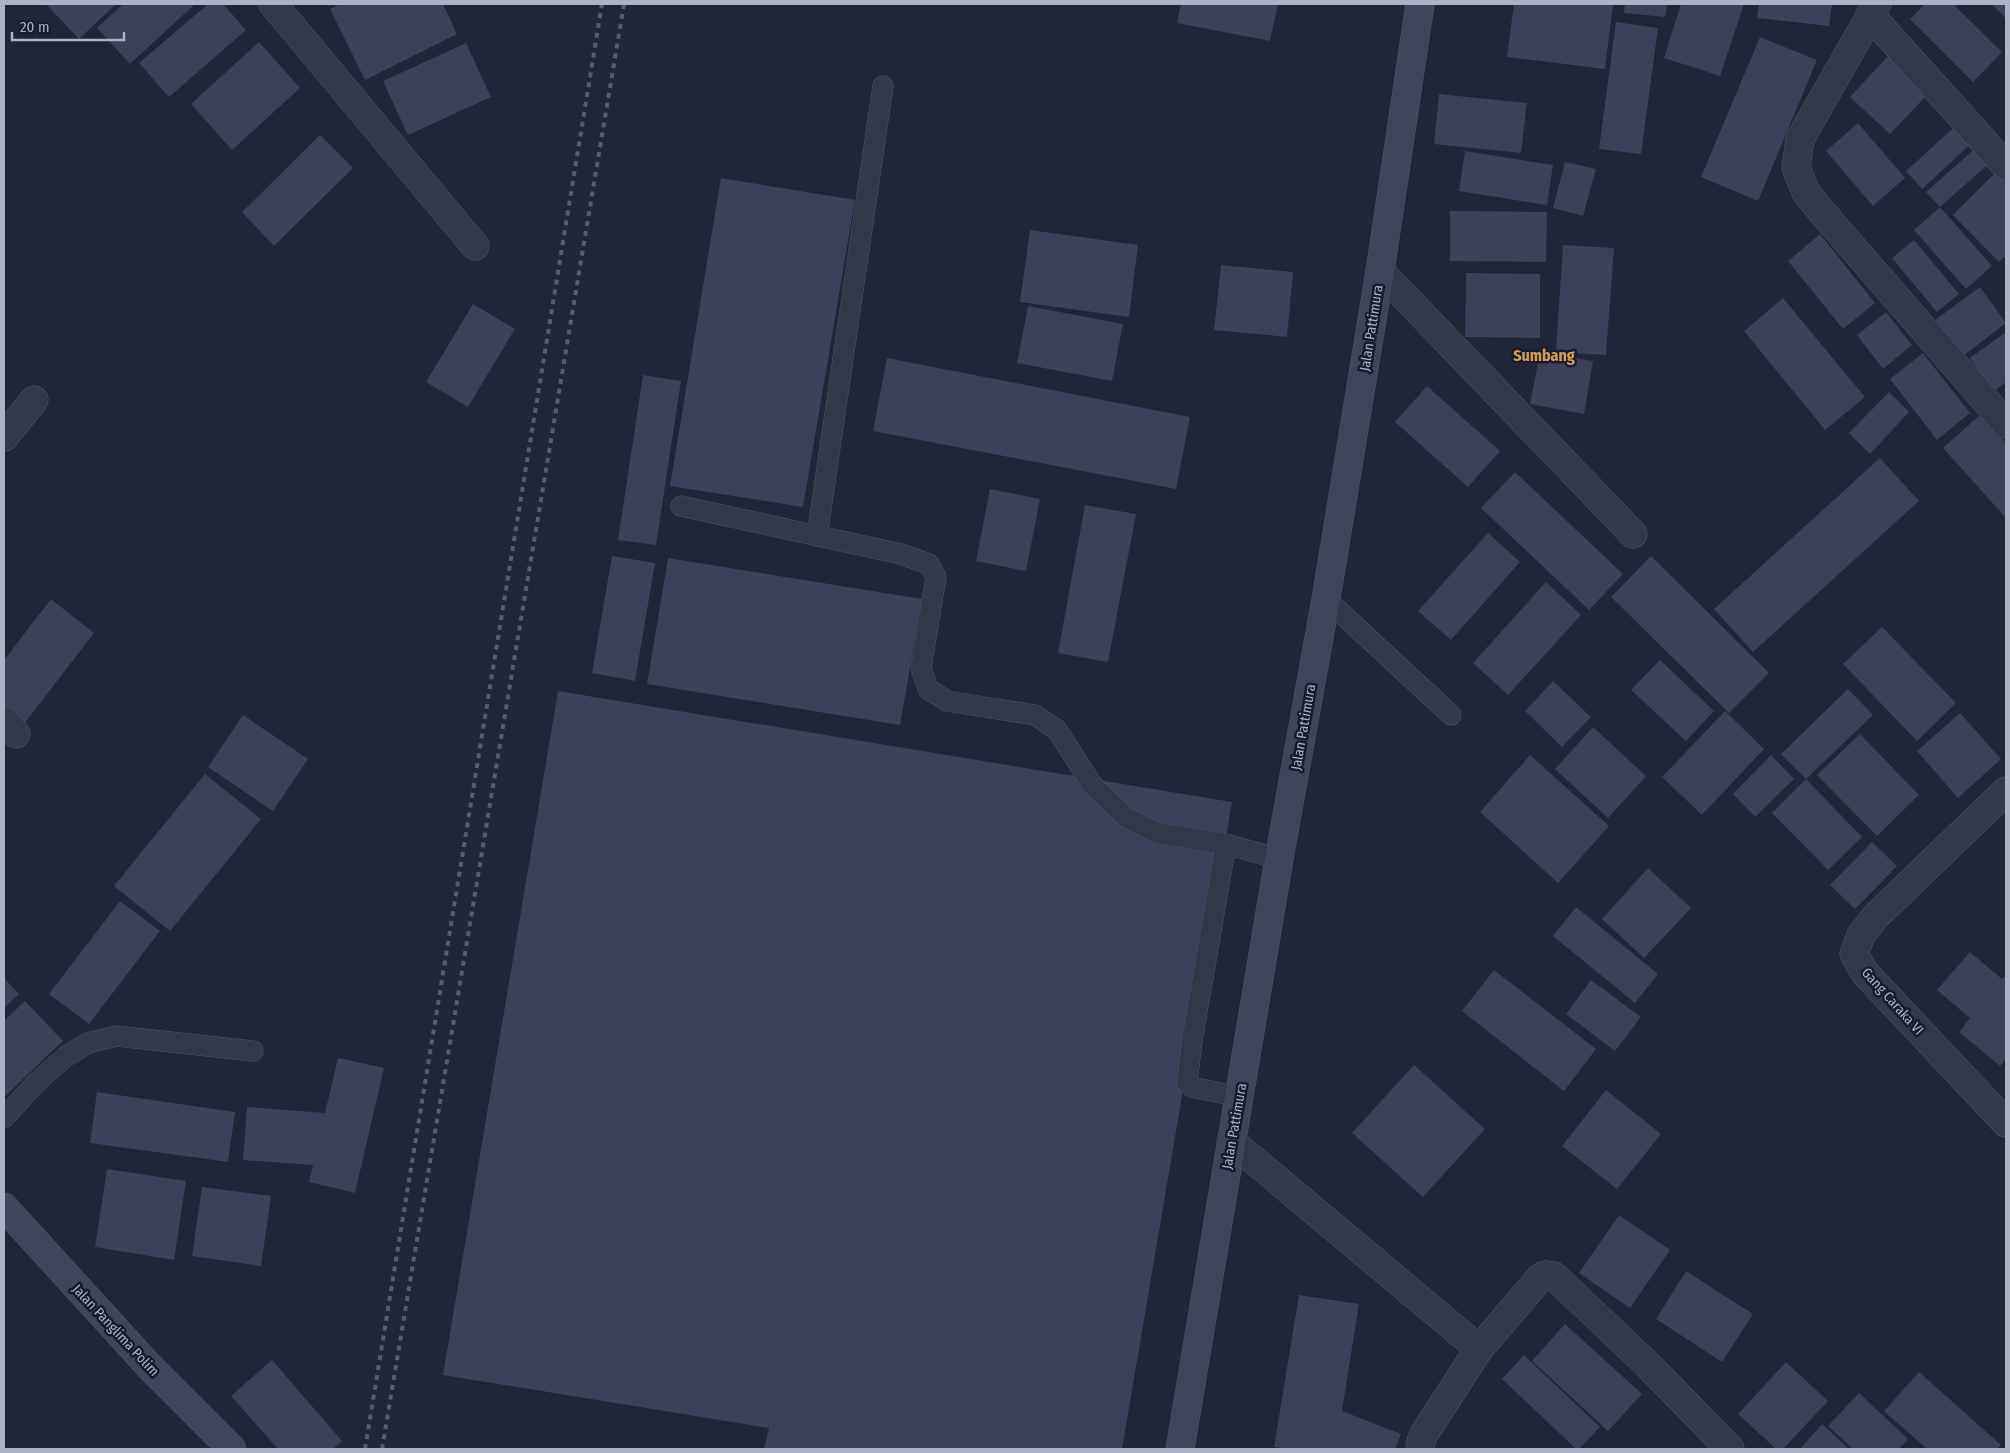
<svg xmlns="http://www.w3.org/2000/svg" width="2010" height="1453" viewBox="0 0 2010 1453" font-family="'Fira Sans Condensed',sans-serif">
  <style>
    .building { fill: #394258 }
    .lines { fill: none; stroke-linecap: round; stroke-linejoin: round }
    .lane-casing { stroke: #4f5566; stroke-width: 21 }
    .street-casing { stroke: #4f5566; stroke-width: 29 }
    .secondary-casing { stroke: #4f5566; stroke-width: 29 }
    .lane { stroke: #313848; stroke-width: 20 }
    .street { stroke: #313848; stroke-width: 28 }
    .secondary { stroke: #3f465b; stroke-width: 28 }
    .rail { stroke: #535b70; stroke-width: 4; stroke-dasharray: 5 5; stroke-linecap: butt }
    .labels { text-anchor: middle; stroke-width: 5; stroke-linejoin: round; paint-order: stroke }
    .street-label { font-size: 14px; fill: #abb2c5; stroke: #171d2c }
    .quarter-label { font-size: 16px; font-weight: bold; fill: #db9e50; stroke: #171d2c }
  </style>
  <rect width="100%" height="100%" fill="#1e2638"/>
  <path class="building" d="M46,4H116L79,39Z
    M123,4H195L130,64L97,28Z
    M208,4H223L246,30L169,97L139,63Z
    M340,4H443L457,34L365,80L330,9Z
    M1181,4H1278L1270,41L1177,23Z
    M1514,4H1613L1605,69L1507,57Z
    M1625,4H1667L1665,17L1624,13Z
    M1681,4H1744L1720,76L1664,58Z
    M1759,4H1832L1829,26L1757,18Z
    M1925,4H1953L2002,52L1973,82L1910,19Z
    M1992,4H2006V19Z
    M1616,22L1658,28L1641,154L1599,149Z
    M1760,37L1817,60L1758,201L1701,177Z
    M259,42L300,88L232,150L191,104Z
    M466,43L491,97L408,135L383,81Z
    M1890,54L1930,92L1890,134L1850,97Z
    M1439,94L1527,103L1521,153L1434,144Z
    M1960,122L1976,139L1922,189L1906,171Z
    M1858,123L1905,178L1873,206L1826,151Z
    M320,135L353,168L274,246L242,212Z
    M1979,145L1993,160L1940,207L1926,192Z
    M1465,151L1553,165L1547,205L1459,191Z
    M1565,162L1596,169L1583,216L1553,208Z
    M1999,169L2006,176V255L1999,262L1953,215Z
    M721,178L855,200L803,507L670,486Z
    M1940,207L1992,266L1966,289L1914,230Z
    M1450,211L1547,212L1546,262L1450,261Z
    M1030,230L1138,245L1129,317L1020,302Z
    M1820,234L1875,303L1843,329L1788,261Z
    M1914,240L1959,294L1937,312L1892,258Z
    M1563,245L1614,248L1606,355L1556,352Z
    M1221,265L1293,272L1287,337L1214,330Z
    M1466,273L1540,274V338L1465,337Z
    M1980,287L2006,323L1959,359L1931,323Z
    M1783,298L1865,397L1825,430L1744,331Z
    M473,304L515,329L468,407L426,382Z
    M1028,306L1123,324L1112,381L1017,363Z
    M1886,312L1912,345L1883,369L1857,335Z
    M2006,332V382L1993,392L1970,358Z
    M1540,352L1593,361L1584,414L1530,404Z
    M1923,353L1970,413L1937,440L1890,379Z
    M887,358L1190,417L1176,489L873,431Z
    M643,375L681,381L656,545L618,540Z
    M1427,386L1500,451L1468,487L1395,422Z
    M1889,392L1909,412L1870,454L1849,433Z
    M1981,414L2006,443V518L1943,448Z
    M1880,458L1919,501L1753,652L1714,609Z
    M1515,472L1623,574L1589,610L1481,508Z
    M990,489L1040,499L1026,571L976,561Z
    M1085,505L1136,514L1108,662L1058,653Z
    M1488,533L1520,562L1451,640L1418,611Z
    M612,556L655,563L635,681L592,673Z
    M1651,556L1769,673L1729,713L1611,597Z
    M668,558L922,599L900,725L647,684Z
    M1546,582L1581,615L1508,695L1473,663Z
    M51,599L94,633L24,724L4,708V660Z
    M1882,627L1956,703L1917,741L1843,664Z
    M1660,660L1714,711L1686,741L1631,690Z
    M1553,681L1591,717L1562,747L1525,711Z
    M1848,689L1873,715L1806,779L1781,754Z
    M558,691L1232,802L1122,1449H764L769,1428L443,1375Z
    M1725,711L1764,749L1702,815L1662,777Z
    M1960,713L2001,759L1958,798L1917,751Z
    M243,715L308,759L273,811L208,767Z
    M1593,727L1646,776L1608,818L1555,769Z
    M1860,734L1919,795L1877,836L1817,775Z
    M1530,755L1609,826L1558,883L1480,812Z
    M1771,755L1794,779L1755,817L1733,794Z
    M205,774L261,819L170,931L114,886Z
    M1806,779L1862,837L1828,870L1772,813Z
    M1872,842L1897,866L1855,909L1830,885Z
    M1648,868L1691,908L1644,958L1602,919Z
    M120,901L160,931L89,1024L49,994Z
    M1576,907L1658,974L1635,1003L1553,936Z
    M1970,952L2002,979L2005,976L2006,977V1058L2000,1066L1959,1032L1970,1018L1937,990Z
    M1494,970L1596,1049L1564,1091L1462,1011Z
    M4,978L19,994L4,1008Z
    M1591,980L1641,1017L1615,1051L1566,1014Z
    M25,1001L63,1041L4,1097V1021Z
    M338,1058L384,1068L355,1193L309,1182L313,1165L243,1160L247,1107L325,1113Z
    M1414,1065L1485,1129L1423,1197L1352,1133Z
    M1606,1090L1661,1134L1617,1189L1562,1146Z
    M97,1092L235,1112L228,1162L90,1143Z
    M107,1169L186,1181L174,1260L95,1247Z
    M202,1187L271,1196L261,1266L192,1256Z
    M1619,1215L1670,1250L1630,1308L1579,1273Z
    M1686,1271L1753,1314L1722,1362L1656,1319Z
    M1299,1295L1359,1304L1342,1411L1401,1434L1395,1449H1287L1274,1447Z
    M1565,1324L1642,1394L1608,1431L1532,1361Z
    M1524,1355L1600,1427L1579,1449H1576L1502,1379Z
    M272,1360L342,1441L333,1449H278L231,1396Z
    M1786,1362L1828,1401L1783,1449H1776L1738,1414Z
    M1919,1372L2001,1445L1997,1449H1927L1884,1411Z
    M1859,1393L1908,1439L1899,1449H1853L1828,1426Z
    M1822,1424L1849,1449H1800Z"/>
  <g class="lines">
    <defs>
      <path id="lane" d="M681,506L901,554L929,564L936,577L921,668L928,689L947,701L1035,715L1057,730L1093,786L1127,818L1157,833L1226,844L1279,859
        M817,536L883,86
        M1326,599L1451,715
        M1226,844L1192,1041L1187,1082L1192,1087L1240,1097
        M4,1118L37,1082L65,1057L88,1043L116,1036L253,1051"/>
      <path id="street" d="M273,4L475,246
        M1877,4L1800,139L1796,168L1806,192L1821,211L2006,424
        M1870,15L2006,166
        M1380,271L1633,534
        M4,437L34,400
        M4,721L16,734
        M2006,791L1876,916L1861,935L1854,954L1865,973L2006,1123
        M1231,1141L1479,1349L1424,1434L1421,1441L1420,1449
        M1479,1349L1540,1278L1545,1275L1554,1276L1649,1366L1730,1449"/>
      <path id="secondary" d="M4,1207L149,1366L232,1449
        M1180,1449L1279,859L1326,599L1380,271L1420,4"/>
    </defs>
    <use href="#lane" class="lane-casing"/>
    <use href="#street" class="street-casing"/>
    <use href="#secondary" class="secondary-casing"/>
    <use href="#lane" class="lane"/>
    <use href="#street" class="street"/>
    <use href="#secondary" class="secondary"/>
    <path class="rail" d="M365,1449L602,4
      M382,1449L624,4"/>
  </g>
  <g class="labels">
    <g class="street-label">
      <text transform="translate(1371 328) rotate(-81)" y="5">Jalan Pattimura</text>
      <text transform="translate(1303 727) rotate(-80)" y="5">Jalan Pattimura</text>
      <text transform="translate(1893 1001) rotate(48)" y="5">Gang Caraka VI</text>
      <text transform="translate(1234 1126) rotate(-80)" y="5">Jalan Pattimura</text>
      <text transform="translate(116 1330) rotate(47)" y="5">Jalan Panglima Polim</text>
    </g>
    <g class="quarter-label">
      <text x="1544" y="361">Sumbang</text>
    </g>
  </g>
  <rect width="2010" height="1453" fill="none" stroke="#abb2c5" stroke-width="10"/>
  <path d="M12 32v8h112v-8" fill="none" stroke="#abb2c5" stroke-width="2.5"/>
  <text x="20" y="32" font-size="15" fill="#abb2c5" stroke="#171d2c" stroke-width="4" paint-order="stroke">20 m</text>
</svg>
